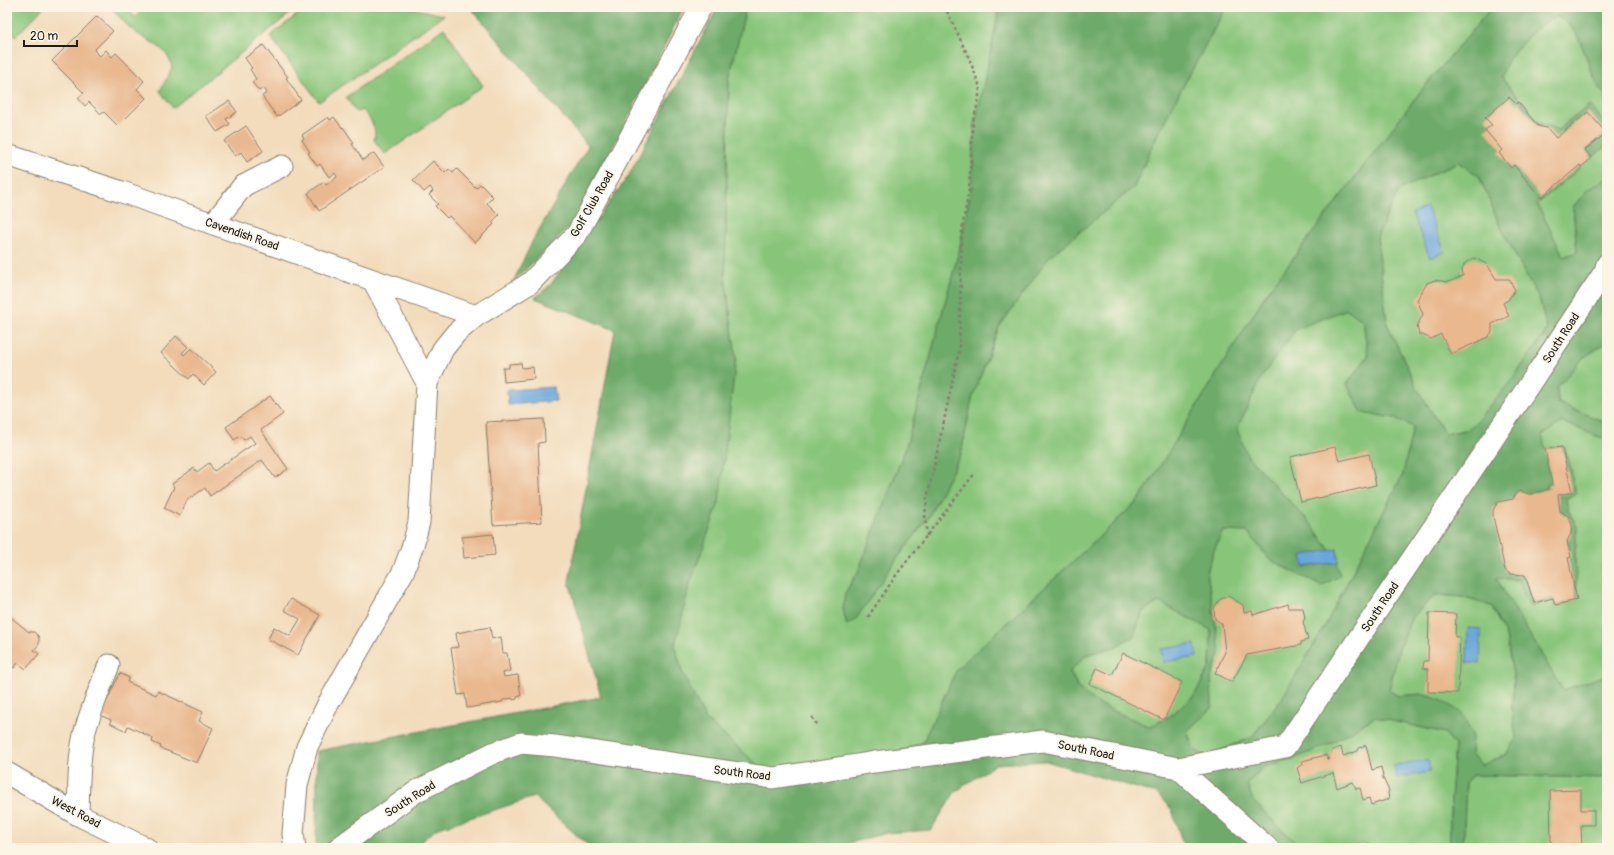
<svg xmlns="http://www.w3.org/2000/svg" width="1614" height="855" viewBox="0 0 1614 855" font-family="Pangolin,sans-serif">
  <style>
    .green { fill: #88c47a; stroke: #52704b }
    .forest { fill: #6eaa6a; stroke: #456343; fill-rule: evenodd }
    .water { fill: #69a6db; stroke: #42617c }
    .building { fill: #e9b88f }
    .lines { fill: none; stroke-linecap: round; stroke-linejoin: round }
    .minor-casing { stroke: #877c6c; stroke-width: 23 }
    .path { stroke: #877c6c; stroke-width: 2.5; stroke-dasharray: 3 3; stroke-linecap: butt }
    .minor { stroke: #fff; stroke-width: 21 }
    .labels { text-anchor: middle; stroke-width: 3; stroke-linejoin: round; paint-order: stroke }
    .street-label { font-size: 12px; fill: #1c1c1c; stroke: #fcf5e5 }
  </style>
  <rect width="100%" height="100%" fill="#fcf5e5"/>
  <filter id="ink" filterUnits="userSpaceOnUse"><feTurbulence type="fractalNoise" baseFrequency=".025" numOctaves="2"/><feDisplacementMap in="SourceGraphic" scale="8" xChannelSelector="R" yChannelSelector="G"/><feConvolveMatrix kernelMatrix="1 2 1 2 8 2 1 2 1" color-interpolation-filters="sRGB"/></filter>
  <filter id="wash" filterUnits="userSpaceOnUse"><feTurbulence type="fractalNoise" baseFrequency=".012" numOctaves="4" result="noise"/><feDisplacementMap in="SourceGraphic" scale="16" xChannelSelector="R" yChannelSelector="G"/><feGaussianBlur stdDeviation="0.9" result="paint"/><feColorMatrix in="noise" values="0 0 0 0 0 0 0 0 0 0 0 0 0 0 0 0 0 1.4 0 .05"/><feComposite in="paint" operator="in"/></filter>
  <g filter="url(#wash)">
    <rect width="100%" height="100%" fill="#f2dcbc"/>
    <path class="green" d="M7,7H44L16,36L7,27Z
      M110,7H126L135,17L145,7H298L173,108L160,91L172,68C168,46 150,43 135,32C126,25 118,15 110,7Z
      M307,7H406L444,15L319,102L270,36Z
      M746,7H998L971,189L959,251L906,447L858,572L845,593L843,610L847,625L928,518L961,454L972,399L999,327L1050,256L1134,187L1159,131L1226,7H1492L1420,92L1266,294L1139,500L957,669L923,742L875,762L773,778L706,720L682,672L675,645L728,413L736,358L725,275L729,79Z
      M1555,16C1580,24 1584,57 1595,79C1598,86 1600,92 1607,96V125L1590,105L1558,130L1538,122L1501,77L1505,62L1537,27Z
      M444,28L483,86L385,154L374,140C378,130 370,117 362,110L356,112L346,97Z
      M1607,145V178L1587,190L1573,207L1577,252L1563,257L1537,203Z
      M1458,162L1479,176L1500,226L1540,301L1547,330L1512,380L1470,429L1445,434L1417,388L1387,324L1377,237L1399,190Z
      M1347,309L1363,321L1368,356L1347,384L1362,413L1396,418L1413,427L1403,474L1325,626L1281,700L1251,738L1207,756L1194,750L1187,731L1212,708L1211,677L1220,653L1207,572L1214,550L1223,531L1248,532L1269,559L1321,586L1336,559L1311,524L1248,457L1236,429L1262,376L1296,329Z
      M1607,342V423L1558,403L1557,387L1583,358Z
      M1562,422L1607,440V675L1563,691L1496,578L1518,580L1575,557L1577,527L1568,510L1566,498L1576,495L1569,461L1562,447L1545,449L1542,435Z
      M1436,595L1462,597L1491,606L1506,636L1514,681L1512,710L1516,738L1506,755L1482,765L1471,755L1472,734L1422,694L1398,696L1389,690L1399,649L1412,617Z
      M1159,602L1211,630L1210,667L1194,696L1170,716L1150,727L1098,704L1079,689L1070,672L1086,655L1114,647L1133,637L1143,611Z
      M1375,717L1445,733L1455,745L1450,814V848H1386L1362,844L1347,848H1309L1298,845L1253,801L1247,783L1264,767L1298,757L1331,743Z
      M1472,775L1607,778V848H1463L1466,783Z"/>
    <path class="forest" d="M470,7H684L620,134L568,228L513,282L533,240L588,146Z
      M718,7H746L729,79L725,275L736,358L719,503L690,584L675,645L682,672L706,720L773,778L875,762L923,742L957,669L1139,500L1266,294L1420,92L1492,7H1607V96C1600,92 1598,86 1595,79C1584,57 1580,24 1556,16C1532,29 1509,51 1501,77L1538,122L1558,130L1590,105L1607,125V145L1537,204L1564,257L1577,252L1573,207L1587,190L1607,178V342L1583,358L1557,387L1558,403L1607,423V440L1562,422L1542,435L1545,449L1562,447L1569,461L1576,495L1566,498L1568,510L1577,527L1575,557L1577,600L1555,605L1553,598L1530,607L1518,580L1496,578L1563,690L1607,675V778L1472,775L1466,783L1463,848H1450V814L1455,745L1445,733L1375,717L1331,743L1298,757L1264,767L1247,783L1253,801L1298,845L1309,848H1184L1172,810L1157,794L1046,761L996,764L955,792L931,830L886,833L832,848H591L534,797L436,829L413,848H316L317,751L601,697L569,581L615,330L535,298L551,284L629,175ZM1458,162L1479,176L1500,226L1540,301L1547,330L1512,380L1470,429L1445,434L1417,388L1387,324L1377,237L1399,190ZM1347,309L1363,321L1368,356L1347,384L1362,413L1395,418L1413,427L1403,474L1325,626L1281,700L1251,738L1207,756L1194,750L1187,731L1212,708L1211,677L1220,653L1207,572L1214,550L1223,531L1248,532L1269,559L1321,586L1340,576L1336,559L1311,524L1248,457L1237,429L1262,376L1296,329ZM1436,595L1462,597L1491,606L1506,636L1514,681L1512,710L1516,738L1506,755L1482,765L1471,755L1472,734L1462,713L1443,701L1422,694L1398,696L1389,690L1399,649L1412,617ZM1159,602L1211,630L1210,667L1194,696L1170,716L1150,727L1098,704L1079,689L1070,672L1086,655L1114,647L1133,637L1143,611Z
      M998,7H1226L1159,131L1134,187L1050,256L999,327L972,399L961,454L928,518L896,560L856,619L847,625L843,610L845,593L858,572L906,447L959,251L971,189L975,125L998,17Z"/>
    <path class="water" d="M1427,207L1445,252L1430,258L1412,213Z
      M554,387L556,401L508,405L507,390Z
      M1337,549L1339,562L1304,567L1302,555Z
      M1468,628L1481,629L1480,663H1467Z
      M1195,644L1197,657L1163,662L1161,649Z
      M1428,760L1430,772L1396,778L1394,765Z"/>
    <g id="blocks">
      <path class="building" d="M97,16L113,31L94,50L100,56L106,50L112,57L116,53L144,81L137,89L146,98L118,126L104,112L101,114L89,102L85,106L78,98L84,93L52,61Z
        M263,45L288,77L286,78L301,100L277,117L262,96L267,93L264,88L259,91L252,82L256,79L250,69L252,68L245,58Z
        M1509,97L1516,104L1518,102L1538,126L1547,128L1556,138L1588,112L1606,133L1585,150L1592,158L1581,167L1580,165L1541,198L1514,165L1511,168L1499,153L1502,150L1485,130L1492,125L1485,118Z
        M229,101L237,112L226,119L230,124L217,132L206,116Z
        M328,117L330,120L334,117L342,128L343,127L354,143L352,144L363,160L374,153L384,167L319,211L308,193L324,182L326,185L337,177L335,173L329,177L320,164L317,166L308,153L310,152L302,140L304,138L302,135Z
        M246,126L263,151L247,162L241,152L235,156L224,141Z
        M433,161L445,173L449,169L453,173L457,169L476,188L480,184L493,197L487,203L499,215L492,222L494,224L475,243L449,216L447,218L435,206L438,204L429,195L433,191L430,187L424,192L413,180Z
        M1474,258L1487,264L1496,279H1509L1515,290L1508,300L1503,303L1509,316L1492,324V332L1488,337L1451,354L1441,334L1431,339L1421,334L1419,335L1417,326L1423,314L1417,300L1427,283L1435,280L1448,282L1463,276L1462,270L1465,263Z
        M176,336L188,347L182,353L184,355L191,348L216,372L204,385L193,374L189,379L161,353Z
        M521,363L522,368L533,367L534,379L504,382L503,368H509V364Z
        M270,396L283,414L261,430L288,469L275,478L262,460L210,496L205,488L187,500L180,516L164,508L174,487L172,484L194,468L197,472L209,463L214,471L255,443L250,436L244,440L240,436L234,440L226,427Z
        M544,419L545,442L538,443L542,522L493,525L486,422Z
        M1335,447L1339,461L1369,454L1376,485L1301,502L1290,457Z
        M1562,447L1572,492L1558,495L1560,511L1568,516L1572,525L1571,534L1567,541L1571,557L1568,558L1577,600L1555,605L1553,598L1534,603L1525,575L1510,574L1505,570L1493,516V510L1498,502L1513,499L1516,493L1520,491L1529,494L1549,489L1548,486L1552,484L1545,449Z
        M493,534L495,555L464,558L462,537Z
        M1228,596L1243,605L1244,613L1252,611L1253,615L1288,604L1289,608H1303L1305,618L1303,622L1308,640L1301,642V645L1247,655L1232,682L1215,673L1225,652L1222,624L1215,619L1214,608L1219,600Z
        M291,599L320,615L298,655L268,639L274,627L290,636L300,619L284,610Z
        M1429,613L1456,614L1455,637H1460L1458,693L1428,692V669L1423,668L1424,661H1428Z
        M7,614L29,632H34L39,637V644L34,650L39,654L26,669L18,663L14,668L7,663Z
        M490,627L492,639L501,637L503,653H507L510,671L503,673L504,677L518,675L521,696L517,697V699L513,700L512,698L503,700L502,702L467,708L465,694L458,695L451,648L458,647L456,633Z
        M1123,653L1182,682L1164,720L1090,684L1097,668L1112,675Z
        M120,673L129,678L127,682L156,695L158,691L203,712L199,721L213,728L197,763L160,748L161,746L152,742L153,738L128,726L126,731L110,723L111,720L100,715Z
        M1366,745L1372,770L1381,767L1383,776H1382L1389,791L1388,793L1389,799L1371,805L1369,798L1363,800L1360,788L1356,789L1353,782L1337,788L1333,773L1302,783L1297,768L1303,764L1302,761L1326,755L1328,760L1332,750L1341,747L1343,756L1358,751L1359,748Z
        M1581,790V810H1594V825H1581L1582,848H1551L1550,791Z"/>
    </g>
  </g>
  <g filter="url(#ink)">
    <use href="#blocks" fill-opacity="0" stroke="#877c6c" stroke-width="1"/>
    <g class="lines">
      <defs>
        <path id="minor" d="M7,155L122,192L476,316
          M213,224L243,186L282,166
          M427,383L443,349L456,333L476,316L530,283L577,234L701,7
          M1178,768L1268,848
          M7,773L78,815L146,848
          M78,815C79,788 78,761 84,735C90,711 100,688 109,665
          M295,848L293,834L297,785L307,747L328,704L403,572L413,545L419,522L427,383L373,280
          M338,848L417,791L493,753L521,743L555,746L773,778L875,762L1043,741L1178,768L1285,747L1491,442L1605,271L1607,264"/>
      </defs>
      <use href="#minor" class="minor-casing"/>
      <path class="path" d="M927,536L925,515L927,499L959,351L962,230L969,189L973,121L978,103L980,87L969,58L945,7
        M868,617L897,574L975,473
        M812,717L817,725"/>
      <use href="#minor" class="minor"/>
    </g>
  </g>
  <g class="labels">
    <g class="street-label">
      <text transform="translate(592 204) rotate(-60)" y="4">Golf Club Road</text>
      <text transform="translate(242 234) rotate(19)" y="4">Cavendish Road</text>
      <text transform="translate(1561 338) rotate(-57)" y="4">South Road</text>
      <text transform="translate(1380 607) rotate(-56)" y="4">South Road</text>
      <text transform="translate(1086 750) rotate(12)" y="4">South Road</text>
      <text transform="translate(742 773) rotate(7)" y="4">South Road</text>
      <text transform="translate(410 799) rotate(-32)" y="4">South Road</text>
      <text transform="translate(76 812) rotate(28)" y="4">West Road</text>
    </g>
  </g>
  <rect width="1614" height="855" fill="none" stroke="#fcf5e5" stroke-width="24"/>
  <path d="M24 40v6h53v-6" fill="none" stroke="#1c1c1c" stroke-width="2"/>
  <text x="30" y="40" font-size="12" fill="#1c1c1c" stroke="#fcf5e5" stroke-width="3" paint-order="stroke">20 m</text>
</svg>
